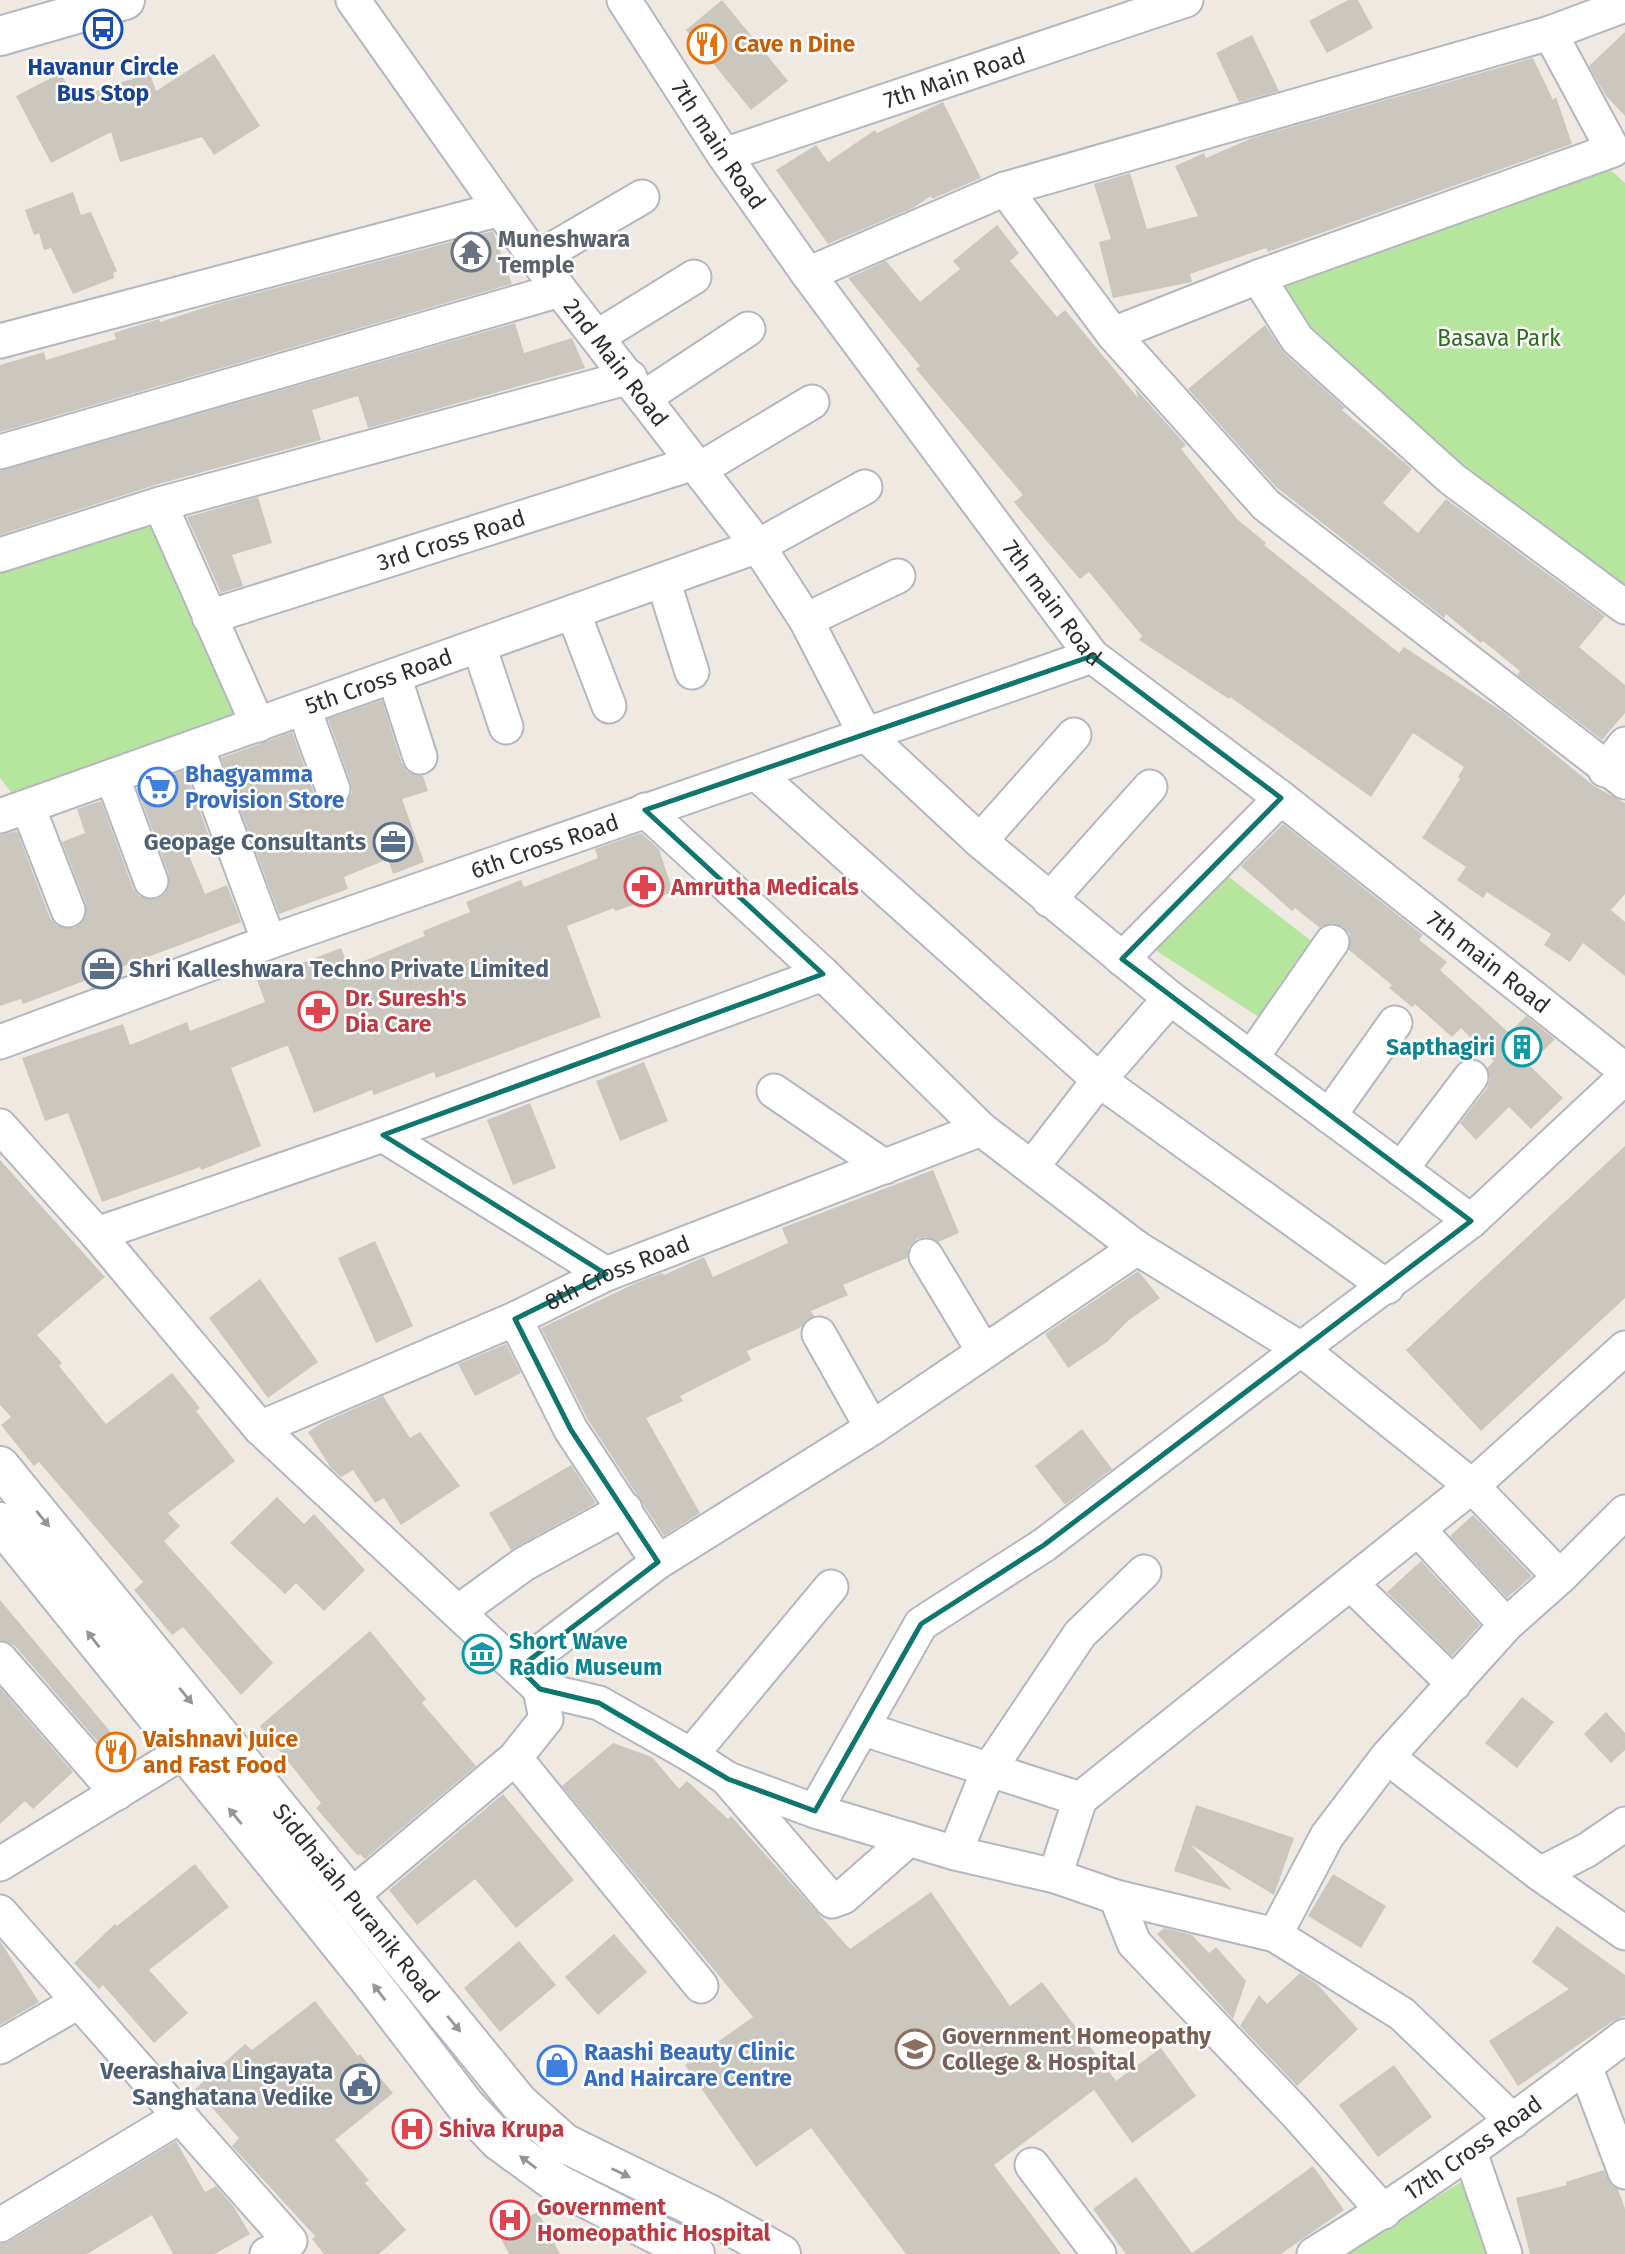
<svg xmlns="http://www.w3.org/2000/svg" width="1625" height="2254" viewBox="0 0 1625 2254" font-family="'Fira Sans',sans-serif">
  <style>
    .green { fill: #b6e59e }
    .building { fill: #cbc7bf }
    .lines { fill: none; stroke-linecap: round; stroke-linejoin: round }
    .street-casing { stroke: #b4b7c1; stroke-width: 37 }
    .secondary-casing { stroke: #b4b7c1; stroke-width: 42 }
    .street { stroke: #fff; stroke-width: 33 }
    .secondary { stroke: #fff; stroke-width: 38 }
    .oneway { fill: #969696 }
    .marked { fill: none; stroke: #0f766e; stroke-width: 5; stroke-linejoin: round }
    .labels { text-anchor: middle; stroke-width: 5; stroke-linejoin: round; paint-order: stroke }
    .food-label { font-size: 23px; font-weight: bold; fill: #c56008; stroke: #fff; text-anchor: start }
    .transit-label { font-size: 23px; font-weight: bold; fill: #164399; stroke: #fff }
    .street-label { font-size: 23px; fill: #2e2e2e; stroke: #fff }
    .worship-label { font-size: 23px; font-weight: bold; fill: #5b616d; stroke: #fff; text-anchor: start }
    .park-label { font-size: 23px; fill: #2c6e1b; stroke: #fff }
    .shop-label { font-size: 23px; font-weight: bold; fill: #366cbe; stroke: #fff; text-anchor: start }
    .service-label { font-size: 23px; font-weight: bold; fill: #4e5e75; stroke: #fff; text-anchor: end }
    .health-label { font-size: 23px; font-weight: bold; fill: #be3a42; stroke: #fff; text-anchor: start }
    .culture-label { font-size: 23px; font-weight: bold; fill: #0d838f; stroke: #fff; text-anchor: end }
    .education-label { font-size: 23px; font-weight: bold; fill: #785e54; stroke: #fff; text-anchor: start }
  </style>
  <rect width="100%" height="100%" fill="#efe9e1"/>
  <path class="green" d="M1606,166L1625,183V593L1455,465L1302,334L1276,286Z
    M151,518L237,716L18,801L0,778V566Z
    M1220,870L1319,947L1262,1019L1149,946Z
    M1469,2177L1492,2254H1345Z"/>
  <path class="building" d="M722,0L788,81L751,110L686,30Z
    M1348,0H1358L1373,28L1327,53L1309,21Z
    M1625,32V116L1606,96L1589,66Z
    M1252,35L1279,91L1239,102L1216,53Z
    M214,54L260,126L214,155L202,137L120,162L111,132L51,163L16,96L61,73L73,98L150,73L156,91Z
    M1533,58L1553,100L1556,97L1572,144L1268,252L1266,248L1190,274L1192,282L1113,298L1099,242L1111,239L1094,184L1130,173L1147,229L1198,216L1175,166L1204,153L1206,158L1252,138Z
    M943,102L981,178L932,199L931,196L913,208L828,244L776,170L816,145L828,162L875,130L877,133Z
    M73,192L81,215L91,212L117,271L113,273L114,278L73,294L51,248L44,250L39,233L34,235L25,210Z
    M997,225L1019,253L1010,261L1057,317L1065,310L1138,398L1135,388L1186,445L1181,449L1237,519L1266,543L1264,545L1399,653L1404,647L1503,712L1594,786L1625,803V894L1611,910L1625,922V976L1583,943L1570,962L1544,945L1551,934L1487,892L1483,898L1457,880L1466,867L1422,838L1460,779L1458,777L1464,767L1413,733L1371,797L1230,697L1229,699L1139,640L1142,636L1089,572L1080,579L1044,538L1014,502L1023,495L916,369L920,366L848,278L886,261L920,302L960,269L953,261Z
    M493,231L512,284L0,432V365L44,352L46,360L116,339L114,333L136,326L159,319L160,322L219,303Z
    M515,323L524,353L572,338L585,368L368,428L358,396L312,410L321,440L155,485L0,535V471Z
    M1265,325L1284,353L1345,408L1342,410L1412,469L1383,503L1418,533L1446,499L1605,616L1579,647L1625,685V713L1602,740L1517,675L1520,671L1483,641L1481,643L1446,614L1444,618L1276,487L1188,389Z
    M258,497L272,543L232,555L243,586L221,593L187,517Z
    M382,700L402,764L408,772L423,776L428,791L402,799L424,862L393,874L388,859L344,877L348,889L279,914L221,758L292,732L315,796L329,808L340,807L352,793L351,783L328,719Z
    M185,770L210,839L186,848L205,894L227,885L241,922L23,1004L21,999L0,1006V835L17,831L50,918L57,925L74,928L83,921L86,904L62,842L85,833L77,809L101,801L133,888L139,896L157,899L166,893L169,875L137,788Z
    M1283,824L1423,935L1419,940L1447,962L1440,970L1509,1033L1526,1016L1555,1039L1529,1065L1563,1098L1531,1129L1509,1107L1476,1140L1460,1123L1487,1088L1490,1079L1487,1068L1494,1061L1461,1028L1452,1037L1415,1004L1412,1007L1389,988L1392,985L1349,950L1350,934L1343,927L1333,923L1320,928L1295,908L1292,911L1241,866Z
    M641,833L659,849L673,892L615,911L614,908L567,926L601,1017L436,1078L434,1072L374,1095L372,1090L314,1113L288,1046L283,1047L231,1068L261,1146L201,1170L200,1167L102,1202L68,1113L45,1121L22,1058L123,1024L130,1045L187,1022L190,1031L265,1002L257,980L341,948L349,967L425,936L423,931L470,912L466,902L521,880L524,887L598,858L595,849Z
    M644,1062L668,1121L620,1141L596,1081Z
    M530,1103L556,1168L513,1185L487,1120Z
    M1625,1146V1298L1481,1431L1406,1350Z
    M0,1160L105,1277L37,1335L62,1363L59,1366L106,1424L172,1373L200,1408L196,1411L235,1461L168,1513L180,1526L164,1541L273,1663L241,1695L183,1627L172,1635L134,1590L143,1582L39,1462L34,1466L1,1425L11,1417L0,1405Z
    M933,1170L959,1233L938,1242L926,1237L917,1239L909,1247L907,1258L843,1285L848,1295L811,1311L814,1316L802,1327L747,1351L751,1360L680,1396L683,1401L646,1418L700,1513L664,1536L588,1420L541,1328L636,1283L662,1273L664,1275L704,1257L713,1277L788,1243L782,1228Z
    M375,1241L413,1326L376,1343L338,1258Z
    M1138,1271L1160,1298L1129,1320L1107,1342L1068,1368L1045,1334Z
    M260,1279L318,1362L268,1398L209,1318Z
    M506,1344L521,1373L475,1396L458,1364Z
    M383,1396L410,1438L420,1432L460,1486L401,1525L384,1498L375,1503L353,1470L341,1477L331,1468L308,1432L324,1422Z
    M1082,1429L1112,1469L1065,1505L1035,1466Z
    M571,1465L596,1503L511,1550L489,1513Z
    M277,1497L304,1524L314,1514L365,1570L324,1611L296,1583L285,1594L230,1543Z
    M1473,1515L1532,1576L1507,1598L1450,1536Z
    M1421,1561L1480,1625L1452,1656L1387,1592Z
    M0,1600L129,1754L117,1764L15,1646L0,1640Z
    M370,1631L426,1699L422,1703L476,1766L365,1859L360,1854L358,1856L316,1808L321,1803L260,1726Z
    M0,1688L73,1772L33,1809L25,1801L0,1824Z
    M1522,1697L1554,1722L1517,1768L1485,1743Z
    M1606,1712L1625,1733V1750L1611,1763L1584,1734Z
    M613,1743L652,1757L679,1789L687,1781L728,1819L731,1816L850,1949L931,1892L1010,2006L1042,1982L1116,2081L1161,2048L1196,2096L1132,2143L1094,2090L994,2165L1061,2254H906L811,2128L756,2167L685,2065L753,2017L562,1786Z
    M503,1794L574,1880L516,1928L475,1879L417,1925L389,1890Z
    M1196,1805L1294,1838L1274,1895L1191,1845L1232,1890L1174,1871Z
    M195,1864L229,1907L149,1970L188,2013L154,2043L103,1985L99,1989L74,1963L115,1924L117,1926Z
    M1333,1874L1386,1906L1361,1948L1308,1916Z
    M1557,1926L1625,1975V2016L1613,2021L1518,2086L1489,2041L1569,1989L1532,1962Z
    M1164,1928L1192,1935L1209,1953L1216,1947L1246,1981L1233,2019L1157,1934Z
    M614,1934L647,1972L598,2015L565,1977Z
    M0,1941L39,2002L0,2025Z
    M519,1941L556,1985L500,2032L464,1988Z
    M1300,1973L1317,1984L1358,2029L1297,2086L1240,2026L1259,1995L1267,2004Z
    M315,2001L358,2056L360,2054L393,2093L335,2140L369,2180L365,2183L406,2230L379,2254H324L312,2239L315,2236L232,2146L239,2138L195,2089L245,2044L252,2050Z
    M1394,2065L1432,2117L1378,2157L1339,2105Z
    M176,2141L205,2192L216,2186L234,2207L250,2234L215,2254H173L152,2215L87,2254H0V2244L10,2241Z
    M1313,2166L1344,2210L1281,2254H1126L1093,2209L1136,2177L1192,2253Z
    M1604,2170L1612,2186L1618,2189L1625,2209V2254H1530L1516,2198L1567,2185L1566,2182Z
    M538,2212L560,2254H509L498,2233Z"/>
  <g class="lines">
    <defs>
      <g id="street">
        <path id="s1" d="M353,0L536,259L758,546L806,620L865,734L980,841L1170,998L1471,1221"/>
        <path id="s2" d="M624,0L724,155L808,274L1092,656L1281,798L1625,1070"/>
        <path id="s3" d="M724,155L1186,0"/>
        <path d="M1005,189L1113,334L1266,505L1625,782"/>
        <path d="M536,259L642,197"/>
        <path d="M808,274L1005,189L1550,33L1625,5"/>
        <path d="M1258,277L1297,339L1452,479L1625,607"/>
        <path d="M1113,334L1258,277L1613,150L1550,33"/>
        <path d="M597,337L694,277"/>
        <path d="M0,341L500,209"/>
        <path d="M645,397L748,329"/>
        <path d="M0,452L560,290"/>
        <path d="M700,469L812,402"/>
        <path d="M160,504L258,725"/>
        <path d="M0,555L160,504L630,377"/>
        <path d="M663,580L692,672"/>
        <path d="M573,612L609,706"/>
        <path id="s4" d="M209,617L694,463"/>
        <path d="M806,620L898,576"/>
        <path d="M479,646L506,727"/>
        <path d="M394,676L420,757"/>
        <path d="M304,709L333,789"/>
        <path d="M197,747L269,942"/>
        <path d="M1605,770L1625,744"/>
        <path d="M757,774L1099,1080L1387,1287"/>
        <path d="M112,776L151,881"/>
        <path d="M28,807L68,910"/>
        <path d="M645,810L823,974L981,1129L1137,1248L1301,1349L1044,1545L921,1624L815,1811"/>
        <path id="s5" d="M0,816L758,546L865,487"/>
        <path d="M980,841L1074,735"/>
        <path d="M1049,900L1150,787"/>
        <path d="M1122,959L1281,798"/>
        <path id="s6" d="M0,1042L269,942L1092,656"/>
        <path d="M1252,1057L1332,942"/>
        <path d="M774,1091L885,1167"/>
        <path d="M1329,1116L1395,1023"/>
        <path d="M0,1126L97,1234L260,1428L540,1689L599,1703L691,1755L728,1779L815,1811L955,1853L1055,1876L1116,1897L1275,1935L1402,2014L1513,2121"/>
        <path d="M383,1135L606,1274"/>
        <path d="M1032,1167L1099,1080L1170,998"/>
        <path d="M1401,1169L1471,1077"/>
        <path d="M97,1234L383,1135L823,974"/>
        <path d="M926,1256L984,1352"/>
        <path d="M515,1319L571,1430L658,1562"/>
        <path d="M819,1334L872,1428"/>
        <path id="s7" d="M260,1428L515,1319L606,1274L981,1129"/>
        <path d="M1419,1530L1506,1625"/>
        <path d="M1560,1577L1472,1486L1301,1349L1471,1221L1625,1077"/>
        <path d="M1351,1584L1454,1684"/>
        <path d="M458,1612L524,1564L625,1509"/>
        <path d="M0,1659L117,1793"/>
        <path d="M519,1668L658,1562L872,1428L1137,1248"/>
        <path d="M864,1729L1080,1799"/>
        <path d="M691,1755L831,1587"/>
        <path d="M1387,1757L1540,1874L1625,1933"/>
        <path d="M515,1758L701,1986"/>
        <path d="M729,1781L832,1901L843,1897L909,1839"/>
        <path d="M955,1853L988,1771L1080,1634L1144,1572"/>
        <path d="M0,1864L183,1752L205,1735"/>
        <path d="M1540,1874L1587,1850L1625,1824"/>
        <path d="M1055,1876L1080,1799L1472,1486L1625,1348"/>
        <path d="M350,1897L515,1758L546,1719L540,1689"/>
        <path d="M1116,1897L1134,1943L1296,2113L1384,2212"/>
        <path d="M0,1912L290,2241L267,2254"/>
        <path d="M1275,1935L1327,1836L1387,1757L1506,1625L1560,1577L1625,1512"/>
        <path d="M0,2047L78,2002"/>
        <path d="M1585,2066L1625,2172"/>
        <path d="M1470,2152L1505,2254"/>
        <path d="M1032,2165L1099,2254"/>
        <path d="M0,2225L179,2117"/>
        <path id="s8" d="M1314,2254C1423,2188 1524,2113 1625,2036"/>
      </g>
      <g id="secondary">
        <path d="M0,36L125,0"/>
        <path id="s9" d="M0,1466L519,2103L564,2143L711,2215L781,2254"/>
        <path d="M0,1522L370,1981L465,2105L499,2141L558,2184L695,2254"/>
      </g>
    </defs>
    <use href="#street" class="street-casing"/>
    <use href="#secondary" class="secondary-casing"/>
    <use href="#street" class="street"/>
    <use href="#secondary" class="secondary"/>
  </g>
  <defs><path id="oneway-solid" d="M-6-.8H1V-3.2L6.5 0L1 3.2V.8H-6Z" transform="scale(1.75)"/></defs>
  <g class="oneway">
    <use href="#oneway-solid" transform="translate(43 1519) rotate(51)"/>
    <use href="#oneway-solid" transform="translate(93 1639) rotate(-128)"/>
    <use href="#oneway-solid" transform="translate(186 1696) rotate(51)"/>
    <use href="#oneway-solid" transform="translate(235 1816) rotate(-129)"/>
    <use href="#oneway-solid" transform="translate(379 1992) rotate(-127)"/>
    <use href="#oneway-solid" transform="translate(454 2024) rotate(50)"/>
    <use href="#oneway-solid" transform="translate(528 2162) rotate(-143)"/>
    <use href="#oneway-solid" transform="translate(621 2173) rotate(26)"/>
  </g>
  <path class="marked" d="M1092,656L1281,798L1122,959L1471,1221L1044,1545L921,1624L815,1811L728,1779L599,1703L540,1689L519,1668L658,1562L571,1430L515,1319L606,1274L383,1135L823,974L645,810Z"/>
  <defs>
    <symbol id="bus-ring" viewBox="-11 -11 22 22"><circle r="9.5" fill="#fff" stroke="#1a4fb4" stroke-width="1.5"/><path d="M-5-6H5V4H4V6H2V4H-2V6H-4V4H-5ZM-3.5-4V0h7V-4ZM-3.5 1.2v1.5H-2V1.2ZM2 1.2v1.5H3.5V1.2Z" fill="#1a4fb4"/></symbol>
    <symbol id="restaurant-ring" viewBox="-11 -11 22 22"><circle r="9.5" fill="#fff" stroke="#e8710a" stroke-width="1.5"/><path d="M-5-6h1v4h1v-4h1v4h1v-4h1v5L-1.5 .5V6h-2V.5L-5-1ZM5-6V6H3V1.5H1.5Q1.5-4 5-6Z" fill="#e8710a"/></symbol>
    <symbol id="temple-ring" viewBox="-11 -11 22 22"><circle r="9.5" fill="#fff" stroke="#6b7280" stroke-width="1.5"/><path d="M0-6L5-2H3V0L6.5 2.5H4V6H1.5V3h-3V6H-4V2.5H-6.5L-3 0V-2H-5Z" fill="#6b7280"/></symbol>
    <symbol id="supermarket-ring" viewBox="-11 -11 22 22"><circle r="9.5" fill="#fff" stroke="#3f7fe0" stroke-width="1.5"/><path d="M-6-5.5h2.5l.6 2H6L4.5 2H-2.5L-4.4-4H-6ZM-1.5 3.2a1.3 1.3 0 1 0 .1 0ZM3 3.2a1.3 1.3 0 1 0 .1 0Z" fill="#3f7fe0"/></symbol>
    <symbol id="office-ring" viewBox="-11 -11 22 22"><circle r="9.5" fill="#fff" stroke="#5c6f8a" stroke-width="1.5"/><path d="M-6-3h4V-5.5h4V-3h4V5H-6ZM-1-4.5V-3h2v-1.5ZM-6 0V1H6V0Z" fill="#5c6f8a"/></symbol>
    <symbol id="pharmacy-ring" viewBox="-11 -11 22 22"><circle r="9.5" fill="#fff" stroke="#e0444e" stroke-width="1.5"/><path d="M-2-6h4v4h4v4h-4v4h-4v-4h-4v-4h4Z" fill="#e0444e"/></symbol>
    <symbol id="building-ring" viewBox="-11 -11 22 22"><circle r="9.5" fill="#fff" stroke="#0f9aa8" stroke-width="1.5"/><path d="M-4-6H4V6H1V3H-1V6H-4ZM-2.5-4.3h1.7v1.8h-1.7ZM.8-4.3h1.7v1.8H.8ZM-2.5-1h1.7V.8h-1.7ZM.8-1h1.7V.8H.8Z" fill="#0f9aa8"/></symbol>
    <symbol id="museum-ring" viewBox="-11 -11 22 22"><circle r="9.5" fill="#fff" stroke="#0f9aa8" stroke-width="1.5"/><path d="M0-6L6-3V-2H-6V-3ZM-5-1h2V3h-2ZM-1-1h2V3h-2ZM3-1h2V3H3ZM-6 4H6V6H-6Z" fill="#0f9aa8"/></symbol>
    <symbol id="university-ring" viewBox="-11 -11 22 22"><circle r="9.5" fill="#fff" stroke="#8d6e63" stroke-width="1.5"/><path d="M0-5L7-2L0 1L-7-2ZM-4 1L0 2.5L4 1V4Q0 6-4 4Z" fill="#8d6e63"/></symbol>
    <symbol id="shop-ring" viewBox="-11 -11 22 22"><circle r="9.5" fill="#fff" stroke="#3f7fe0" stroke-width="1.5"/><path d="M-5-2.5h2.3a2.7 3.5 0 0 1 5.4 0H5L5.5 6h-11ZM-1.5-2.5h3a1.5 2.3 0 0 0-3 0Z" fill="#3f7fe0"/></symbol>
    <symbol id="civic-ring" viewBox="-11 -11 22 22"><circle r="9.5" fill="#fff" stroke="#5c6f8a" stroke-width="1.5"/><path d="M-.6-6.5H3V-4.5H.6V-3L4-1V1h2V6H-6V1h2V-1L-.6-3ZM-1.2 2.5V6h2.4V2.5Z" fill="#5c6f8a"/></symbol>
    <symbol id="hospital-ring" viewBox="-11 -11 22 22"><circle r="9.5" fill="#fff" stroke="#e0444e" stroke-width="1.5"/><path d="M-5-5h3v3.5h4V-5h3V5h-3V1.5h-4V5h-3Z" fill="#e0444e"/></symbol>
  </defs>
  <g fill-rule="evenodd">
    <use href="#bus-ring" x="81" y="7" width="44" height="44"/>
    <use href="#restaurant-ring" x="685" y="22" width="44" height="44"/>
    <use href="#temple-ring" x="449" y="230" width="44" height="44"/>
    <use href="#supermarket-ring" x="136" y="765" width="44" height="44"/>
    <use href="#office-ring" x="371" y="820" width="44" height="44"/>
    <use href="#pharmacy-ring" x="622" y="865" width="44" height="44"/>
    <use href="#office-ring" x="80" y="947" width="44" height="44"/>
    <use href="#pharmacy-ring" x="296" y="989" width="44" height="44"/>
    <use href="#building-ring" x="1500" y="1025" width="44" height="44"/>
    <use href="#museum-ring" x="460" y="1632" width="44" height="44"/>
    <use href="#restaurant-ring" x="94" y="1730" width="44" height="44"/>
    <use href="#university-ring" x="893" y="2027" width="44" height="44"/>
    <use href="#shop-ring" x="535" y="2043" width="44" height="44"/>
    <use href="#civic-ring" x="338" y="2062" width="44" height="44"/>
    <use href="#hospital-ring" x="390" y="2107" width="44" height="44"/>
    <use href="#hospital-ring" x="488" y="2198" width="44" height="44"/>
  </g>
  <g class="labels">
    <g class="food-label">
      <text x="734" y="52">Cave n Dine</text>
      <text x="143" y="1747">Vaishnavi Juice<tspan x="143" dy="26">and Fast Food</tspan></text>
    </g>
    <g class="transit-label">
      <text x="103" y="75">Havanur Circle<tspan x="103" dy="26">Bus Stop</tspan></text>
    </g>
    <g class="street-label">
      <text dy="8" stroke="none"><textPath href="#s3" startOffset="243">7th Main Road</textPath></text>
      <text dy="8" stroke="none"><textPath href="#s2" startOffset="173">7th main Road</textPath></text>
      <text dy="8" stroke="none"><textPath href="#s1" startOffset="448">2nd Main Road</textPath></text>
      <text dy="8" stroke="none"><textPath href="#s4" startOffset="254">3rd Cross Road</textPath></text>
      <text dy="8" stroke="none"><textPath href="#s2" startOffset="740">7th main Road</textPath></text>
      <text dy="8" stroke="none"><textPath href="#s5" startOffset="402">5th Cross Road</textPath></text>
      <text dy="8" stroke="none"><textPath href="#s6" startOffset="579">6th Cross Road</textPath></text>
      <text dy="8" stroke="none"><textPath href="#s2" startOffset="1307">7th main Road</textPath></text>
      <text dy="8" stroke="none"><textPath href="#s7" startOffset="390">8th Cross Road</textPath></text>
      <text dy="8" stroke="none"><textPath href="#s9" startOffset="564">Siddhaiah Puranik Road</textPath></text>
      <text dy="8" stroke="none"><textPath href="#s8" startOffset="191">17th Cross Road</textPath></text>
    </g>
    <g class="worship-label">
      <text x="498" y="247">Muneshwara<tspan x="498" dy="26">Temple</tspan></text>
    </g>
    <g class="park-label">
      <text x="1499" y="346">Basava Park</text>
    </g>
    <g class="shop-label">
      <text x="185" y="782">Bhagyamma<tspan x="185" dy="26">Provision Store</tspan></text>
      <text x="584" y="2060">Raashi Beauty Clinic<tspan x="584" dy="26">And Haircare Centre</tspan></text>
    </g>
    <g class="service-label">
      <text x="366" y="850">Geopage Consultants</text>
      <text x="129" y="977" text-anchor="start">Shri Kalleshwara Techno Private Limited</text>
      <text x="333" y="2079">Veerashaiva Lingayata<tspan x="333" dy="26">Sanghatana Vedike</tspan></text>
    </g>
    <g class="health-label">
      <text x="671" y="895">Amrutha Medicals</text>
      <text x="345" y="1006">Dr. Suresh's<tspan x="345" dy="26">Dia Care</tspan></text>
      <text x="439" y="2137">Shiva Krupa</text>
      <text x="537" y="2215">Government<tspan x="537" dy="26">Homeopathic Hospital</tspan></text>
    </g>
    <g class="culture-label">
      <text x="1495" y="1055">Sapthagiri</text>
      <text x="509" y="1649" text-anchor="start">Short Wave<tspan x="509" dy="26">Radio Museum</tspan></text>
    </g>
    <g class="education-label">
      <text x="942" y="2044">Government Homeopathy<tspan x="942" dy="26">College &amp; Hospital</tspan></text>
    </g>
  </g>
</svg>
